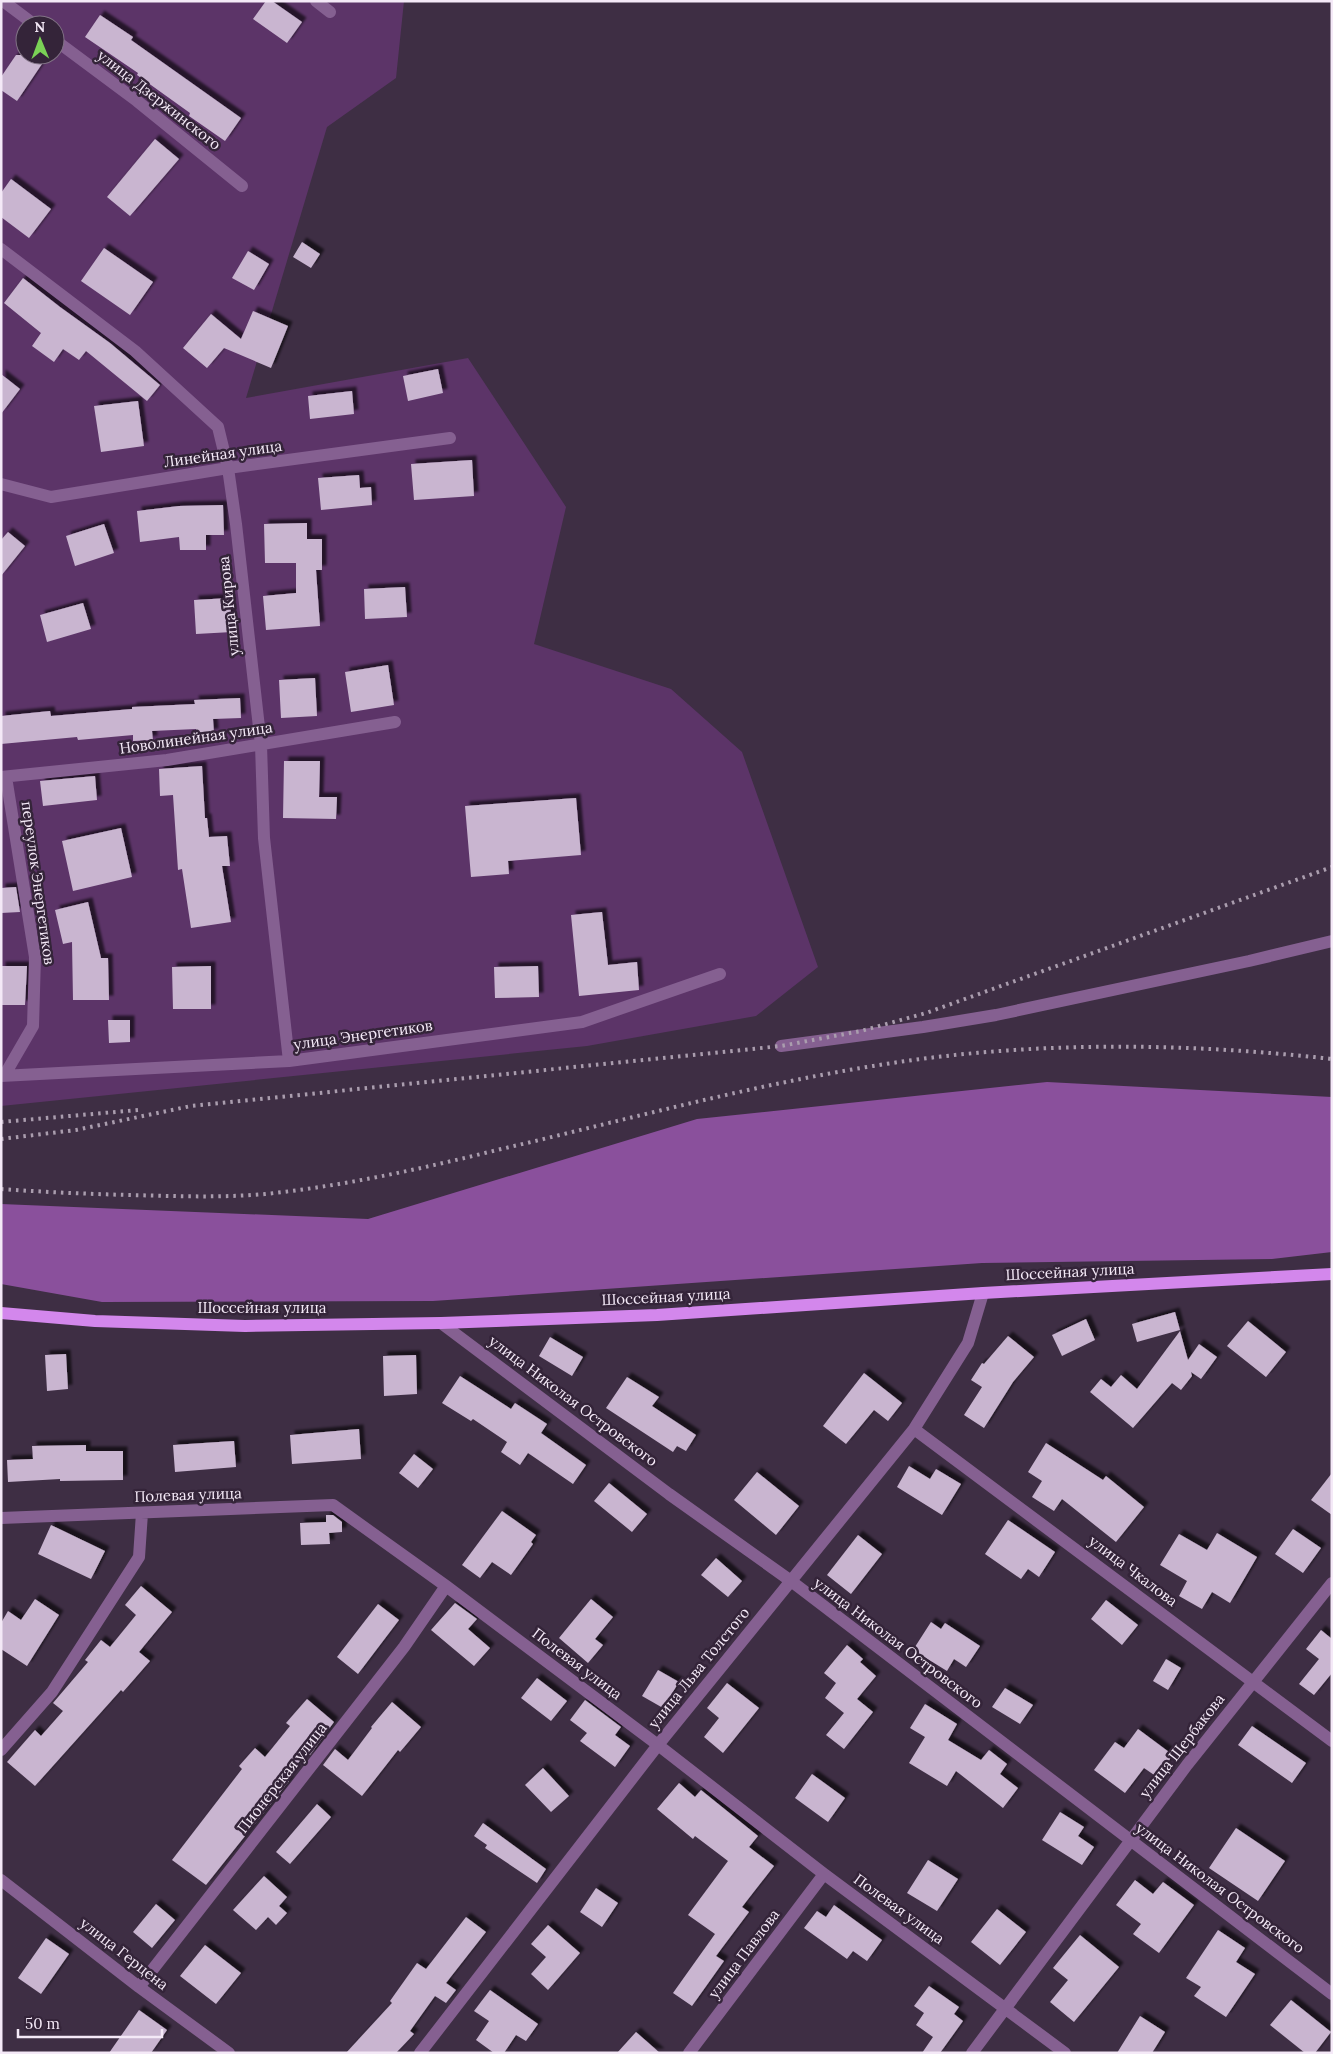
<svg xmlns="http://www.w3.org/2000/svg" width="1333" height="2054" viewBox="0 0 1333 2054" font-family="Lora,serif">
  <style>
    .green { fill: #5c3468; fill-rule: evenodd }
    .forest { fill: #8a509c }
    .building { fill: #c9b5d0; filter: url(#shadow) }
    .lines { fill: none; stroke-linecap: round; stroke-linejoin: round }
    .minor { stroke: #856091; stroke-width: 12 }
    .major { stroke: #d387ec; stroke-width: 12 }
    .rail { stroke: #aa9dae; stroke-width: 4; stroke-dasharray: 2.5 5; stroke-linecap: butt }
    .labels { text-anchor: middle; stroke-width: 5; stroke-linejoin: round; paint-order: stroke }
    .street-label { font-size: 15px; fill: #f4e9f7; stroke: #342439 }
  </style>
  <defs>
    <filter id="shadow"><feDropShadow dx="4.5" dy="-4.5" stdDeviation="1" flood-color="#0009"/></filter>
  </defs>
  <rect width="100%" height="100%" fill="#3e2e44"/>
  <path class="green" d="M1,1H404L396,78L327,127L246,398L468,358L566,507L534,644L671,689L742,752L818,967L756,1016L587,1046L1,1106ZM25,25H55V55H25Z"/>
  <path class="forest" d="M1047,1082L1332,1097V1252L1272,1259L982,1263L433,1301L102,1302L1,1284V1204L368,1219L697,1119Z"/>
  <path class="building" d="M266,1H272L302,22L287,43L253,19Z
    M100,15L133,37L131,40L241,118L225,141L189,116L190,113L137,75L138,73L85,37Z
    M16,55H48L17,101L1,90V77Z
    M155,139L179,159L130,216L107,197Z
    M11,179L51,209L29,238L1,217V193Z
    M302,242L320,254L311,268L293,257Z
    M104,248L153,282L130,315L81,281Z
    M248,251L269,264L254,290L232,278Z
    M23,278L60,307L110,343L160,385L147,401L86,351L79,360L63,349L54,362L32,346L41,333L4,303Z
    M253,311L288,326L271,368L224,348L207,368L183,348L211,314L241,339Z
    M438,369L443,393L408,401L403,376Z
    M1,374L20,389L1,414Z
    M352,391L354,414L310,419L308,396Z
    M138,401L144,446L101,452L94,406Z
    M472,460L474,496L414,500L411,464Z
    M359,475L360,488L371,487L372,505L321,510L318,478Z
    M223,505L224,535H206V550H180L179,537L140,542L137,511L179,506Z
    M307,523V539H322V570H316L320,626L266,630L263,596L296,593V563H265L264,524Z
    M104,524L114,553L75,566L66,536Z
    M8,532L25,546L1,576V540Z
    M405,587L407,617L365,619L364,589Z
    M230,598L232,632L196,634L194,600Z
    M83,603L91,629L47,642L40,615Z
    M388,665L394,705L351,712L345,672Z
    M315,678L317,716L281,718L279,680Z
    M240,698L241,718L213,719L214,733L196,734V729L152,731L153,740L133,741V735L78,740L77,737L1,744V716L50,711L51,716L132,709V707L195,704L194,700Z
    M284,761H320L319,797H337L336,819L283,818Z
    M202,766L205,818H207L209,837L227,836L230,866H222L231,922L191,928L182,869L178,870L173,795L160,796L159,769Z
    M95,776L97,800L43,806L40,781Z
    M576,798L581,855L508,861L509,874L471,877L465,806Z
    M121,828L132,877L73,891L62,841Z
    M16,887L20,912L1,913V888Z
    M88,902L101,958H108L109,1000H73L72,942L63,944L55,910Z
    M602,912L608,965L637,962L639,990L579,996L571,915Z
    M1,966H27L25,1005H1Z
    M211,966V1009H173L172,967Z
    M538,966L539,997L495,998L494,967Z
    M108,1020H130V1042L109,1043Z
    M1175,1312L1180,1330L1137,1342L1132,1324Z
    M1086,1319L1095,1340L1062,1356L1052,1335Z
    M1248,1321L1286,1352L1266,1377L1227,1346Z
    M1180,1331L1188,1360L1199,1344L1217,1357L1201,1379L1191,1372L1192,1376L1181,1390L1172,1383L1133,1428L1090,1392L1101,1379L1111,1387L1121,1375L1137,1389Z
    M1008,1336L1034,1357L1013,1382L984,1428L964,1415L982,1387L971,1380L982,1363L984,1364Z
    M550,1337L583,1357L572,1376L539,1356Z
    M66,1354L68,1389L47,1391L45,1355Z
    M416,1355L417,1394L384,1396L383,1356Z
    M864,1373L902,1403L888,1421L874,1410L846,1444L823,1426Z
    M460,1376L511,1409L515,1403L547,1424L541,1433L586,1465L573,1484L528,1453L520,1465L501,1452L507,1442L473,1419L471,1421L442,1403Z
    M627,1377L659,1397L652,1406L696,1435L686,1451L677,1446L673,1452L606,1408Z
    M359,1429L361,1459L292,1464L290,1435Z
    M234,1441L236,1467L175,1472L173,1445Z
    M1046,1443L1103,1480L1106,1476L1144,1507L1116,1542L1062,1499L1054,1511L1032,1497L1042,1481L1028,1472Z
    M86,1445V1451H123V1480L60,1481V1479L8,1482L7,1460L33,1459L32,1446Z
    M414,1454L433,1469L418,1488L399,1473Z
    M909,1466L930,1479L936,1469L961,1484L942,1515L897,1487Z
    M757,1472L799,1506L776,1535L734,1500Z
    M1332,1473V1515L1311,1500Z
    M609,1483L647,1514L632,1532L594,1501Z
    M502,1511L536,1535L531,1542L533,1544L511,1575L492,1562L480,1578L462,1565Z
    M326,1515H333L342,1522V1532L329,1533L330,1544L301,1545L300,1523L326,1522Z
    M1008,1520L1055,1552L1039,1577L1028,1569L1021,1579L985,1554Z
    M51,1525L105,1551L91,1579L38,1554Z
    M1293,1529L1321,1548L1303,1573L1275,1554Z
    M1217,1533L1257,1557L1230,1603L1212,1592L1202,1609L1179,1596L1187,1581L1160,1565L1179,1534L1207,1550Z
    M858,1535L882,1554L851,1594L827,1575Z
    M716,1558L742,1581L728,1597L701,1575Z
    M141,1586L172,1612L139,1652L150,1661L123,1692L121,1690L35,1786L7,1762L35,1730L41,1736L63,1711L53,1703L88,1662L85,1660L101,1640L110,1647L136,1615L125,1605Z
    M35,1599L59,1615L27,1666L1,1649V1623L8,1611L21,1620Z
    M591,1599L613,1617L595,1639L603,1645L588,1663L559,1638Z
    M1106,1600L1138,1625L1122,1645L1091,1619Z
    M455,1603L477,1619L468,1629L490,1648L474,1666L431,1630Z
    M378,1604L399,1620L358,1674L337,1657Z
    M931,1622L941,1629L945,1623L980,1646L966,1667L954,1659L947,1671L913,1650Z
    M1321,1630L1332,1639V1673L1314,1695L1299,1684L1319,1659L1306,1649Z
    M847,1645L863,1659L860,1662L876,1676L857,1699L873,1712L844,1749L826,1735L844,1713L825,1698L836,1683L824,1673Z
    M1166,1659L1181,1668L1168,1690L1153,1681Z
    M658,1670L679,1682L663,1708L642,1696Z
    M537,1678L567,1701L551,1721L521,1698Z
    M727,1683L759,1708L723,1753L704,1737L719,1718L707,1708Z
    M1005,1688L1033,1705L1020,1724L992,1707Z
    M307,1699L334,1722L310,1755L307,1752L286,1778L289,1781L206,1885L172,1860L242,1769L239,1766L255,1748L265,1757L290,1726L286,1723Z
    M585,1700L621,1727L615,1735L630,1746L615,1767L580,1741L587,1733L570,1720Z
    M392,1702L421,1727L400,1752L398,1750L362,1796L323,1765L335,1749L348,1760L372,1728L371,1727Z
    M925,1704L957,1724L948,1740L981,1760L989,1750L1007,1764L1000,1774L1018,1788L1003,1808L956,1771L947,1786L909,1763L925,1737L910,1728Z
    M1252,1726L1306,1763L1292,1783L1238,1745Z
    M1138,1729L1173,1755L1157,1777L1144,1768L1125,1793L1094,1770L1115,1742L1124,1748Z
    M543,1768L569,1796L551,1812L525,1785Z
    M812,1774L845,1798L828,1822L795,1798Z
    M679,1783L695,1797L701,1790L758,1836L749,1847L774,1866L742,1907L749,1912L716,1956L724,1961L692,2006L673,1993L715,1934L688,1915L728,1861L695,1836L693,1839L657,1809Z
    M317,1804L331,1817L290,1864L276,1852Z
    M1060,1812L1084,1827L1078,1836L1094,1847L1082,1865L1042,1840Z
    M483,1823L546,1869L537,1883L485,1848L487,1845L474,1836Z
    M1236,1828L1285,1861L1258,1901L1209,1868Z
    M928,1860L958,1879L937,1911L907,1893Z
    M264,1876L287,1897L279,1906L287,1913L276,1925L268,1917L256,1930L233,1910Z
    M1135,1880L1153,1894L1163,1882L1194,1905L1159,1953L1133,1934L1141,1924L1116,1905Z
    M596,1888L618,1903L602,1927L580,1912Z
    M156,1904L175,1920L152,1948L133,1932Z
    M834,1905L882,1940L867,1961L853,1951L847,1959L804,1928L817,1911L826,1917Z
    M997,1909L1026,1932L1000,1965L971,1942Z
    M466,1917L486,1932L446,1983L456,1990L446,2003L435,1996L410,2031L414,2034L396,2053H346L392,2003L390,2001L417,1963L426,1969Z
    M548,1925L580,1953L548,1990L531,1974L546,1957L531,1944Z
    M1218,1930L1245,1948L1236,1962L1255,1974L1226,2017L1194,1996L1201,1987L1186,1978Z
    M1080,1935L1119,1967L1074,2022L1050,2002L1068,1980L1053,1968Z
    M46,1938L69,1954L41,1994L18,1978Z
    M205,1945L241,1973L216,2004L180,1976Z
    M929,1986L959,2007L954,2014L963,2021L940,2053H922L933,2037L916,2025L924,2013L914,2006Z
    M490,1990L538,2024L526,2041L516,2035L504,2053H494L476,2040L489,2021L474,2011Z
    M1291,2000L1331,2032L1315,2053H1305L1270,2025Z
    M139,2010L167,2030L151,2053H109Z
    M1140,2016L1165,2032L1152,2053H1117Z
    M636,2032L660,2053H617Z"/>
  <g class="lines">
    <path class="minor" d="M3,1L35,25
      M316,1L330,12
      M55,40L137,101L242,186
      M1,249L135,351L218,427L228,468L236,524L261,745L264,838L289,1061
      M1,484L51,497L228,468L450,438
      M1,777L167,760L395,722
      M781,1046L923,1027L996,1015L1249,961L1332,941
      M1,1076L289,1061L582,1022L720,974
      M4,1076L33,1026L35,957L6,777
      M441,1323L669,1494L791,1581L1332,1994
      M914,1429L1332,1741
      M1,1518L333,1505L446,1586L658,1745L824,1874L1065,2053
      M1,1750L52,1692L139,1557L142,1513
      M1,1880L139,1987L229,2053
      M139,1987L404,1647L446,1586
      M420,2053L658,1745L914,1429L968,1343L983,1293
      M689,2053L824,1874
      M972,2053L1187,1765L1332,1583"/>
    <path class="major" d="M1,1313L95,1321L245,1326L441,1323L657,1315L983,1293L1332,1274"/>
    <path class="rail" d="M1,1122L138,1110
      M1,1139L76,1130L191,1106L781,1046L861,1031L926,1013L1332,867
      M1,1189C44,1192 87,1194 130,1195C175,1196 220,1198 265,1194C343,1186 421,1169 497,1150C622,1121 747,1086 873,1066C1025,1041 1179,1042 1332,1059"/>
  </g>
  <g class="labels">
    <g class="street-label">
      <text transform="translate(159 100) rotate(38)" y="5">улица Дзержинского</text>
      <text transform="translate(223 454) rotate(-8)" y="5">Линейная улица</text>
      <text transform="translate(229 606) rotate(-96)" y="5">улица Кирова</text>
      <text transform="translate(196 738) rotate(-8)" y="5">Новолинейная улица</text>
      <text transform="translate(38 883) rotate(82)" y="5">переулок Энергетиков</text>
      <text transform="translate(363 1035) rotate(-8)" y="5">улица Энергетиков</text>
      <text transform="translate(1070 1272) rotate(-3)" y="5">Шоссейная улица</text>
      <text transform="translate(666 1297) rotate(-3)" y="5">Шоссейная улица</text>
      <text x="262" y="1313">Шоссейная улица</text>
      <text transform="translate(573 1401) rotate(37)" y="5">улица Николая Островского</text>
      <text transform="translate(188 1495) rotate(-2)" y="5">Полевая улица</text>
      <text transform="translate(1133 1571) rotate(37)" y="5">улица Чкалова</text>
      <text transform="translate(898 1643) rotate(37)" y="5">улица Николая Островского</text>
      <text transform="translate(577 1664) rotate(37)" y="5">Полевая улица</text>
      <text transform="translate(699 1668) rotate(-51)" y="5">улица Льва Толстого</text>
      <text transform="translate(1182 1746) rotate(-52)" y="5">улица Щербакова</text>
      <text transform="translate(282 1778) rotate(-52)" y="5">Пионерская улица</text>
      <text transform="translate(1220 1888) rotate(37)" y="5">улица Николая Островского</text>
      <text transform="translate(899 1909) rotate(36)" y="5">Полевая улица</text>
      <text transform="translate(124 1954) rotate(38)" y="5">улица Герцена</text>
      <text transform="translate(744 1954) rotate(-53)" y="5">улица Павлова</text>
    </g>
  </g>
  <rect width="1333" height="2054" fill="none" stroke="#f4e9f7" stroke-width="5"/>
  <g transform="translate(40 40) rotate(359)"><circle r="24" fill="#342439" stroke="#817385"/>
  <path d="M0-4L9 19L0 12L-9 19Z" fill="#7ad156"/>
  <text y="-8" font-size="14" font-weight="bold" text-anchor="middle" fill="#f4e9f7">N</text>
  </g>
  <path d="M18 2029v8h144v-8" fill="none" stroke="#f4e9f7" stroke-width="2.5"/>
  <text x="25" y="2029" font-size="15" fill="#f4e9f7" stroke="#342439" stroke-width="4" paint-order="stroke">50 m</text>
</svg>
